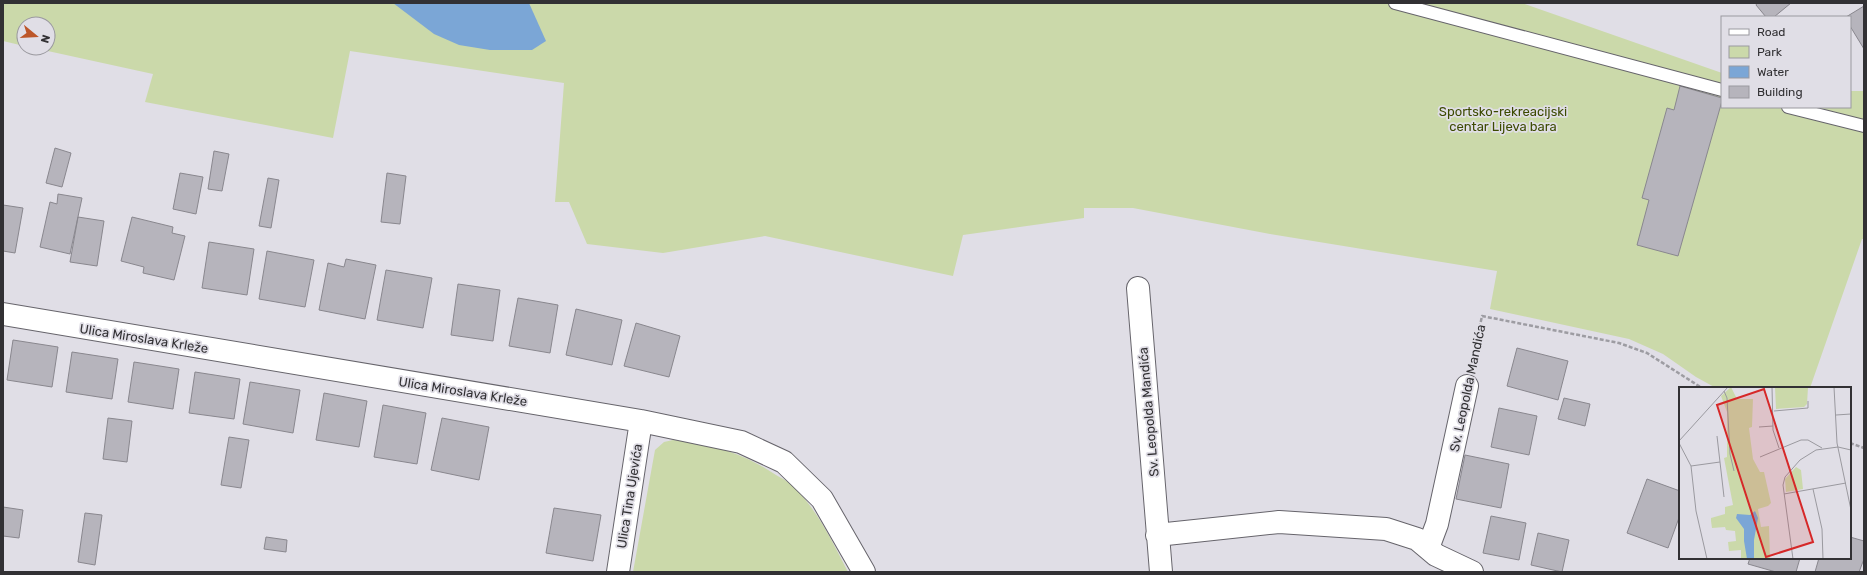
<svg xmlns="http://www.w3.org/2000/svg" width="1867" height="575" viewBox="0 0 1867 575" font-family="Rubik,sans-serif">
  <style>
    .green { fill: #cbd9aa }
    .water { fill: #7ba6d6 }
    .building { fill: #b6b4bc; stroke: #89878e }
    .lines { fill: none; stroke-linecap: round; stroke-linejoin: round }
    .service-casing { stroke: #66646b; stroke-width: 14 }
    .minor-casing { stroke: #66646b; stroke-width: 24 }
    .path { stroke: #9d9ca2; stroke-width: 2.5; stroke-dasharray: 4 2; stroke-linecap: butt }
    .service { stroke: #fff; stroke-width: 12 }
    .minor { stroke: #fff; stroke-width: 22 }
    .labels { text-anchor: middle; stroke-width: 3.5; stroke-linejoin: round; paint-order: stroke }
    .park-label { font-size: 13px; fill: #3c4a00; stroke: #e0dee6 }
    .street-label { font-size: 13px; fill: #323134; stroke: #e0dee6 }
    .inset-road { fill: none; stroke: #9a999f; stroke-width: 1 }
    .view { fill: #d62828; fill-opacity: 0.15; stroke: #d62828; stroke-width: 2 }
    .inset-edge { fill: none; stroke: #323134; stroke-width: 2 }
  </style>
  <rect width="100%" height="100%" fill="#e0dee6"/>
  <path class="green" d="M3,3H1522L1722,73V107H1850V91H1864V239H1862L1810,388H1716L1696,377L1663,354L1629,339L1490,309L1497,271L1270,234L1133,208H1084V218L963,235L953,276L765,236L663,253L587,244L569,202H555L564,83L350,51L333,138L145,102L153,74L34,48H48V24H24V46L3,41Z
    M673,440C713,444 743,453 776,475C783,479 791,483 796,489C819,513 833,543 848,572H633L655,450L664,442Z"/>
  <path class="water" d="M393,3H529L546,41L532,50H490L459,45L434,34Z"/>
  <path class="building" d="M1757,3H1791L1774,17H1766L1756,5Z
    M1864,6V49L1850,26V17H1846Z
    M1680,86L1722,98V101L1678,256L1637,245L1649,200L1642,198L1667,108L1674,110Z
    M55,148L71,153L62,187L46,183Z
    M214,151L229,154L222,191L208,189Z
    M180,173L203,177L196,214L173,209Z
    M387,173L406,176L400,224L381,222Z
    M268,178L279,180L271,228L259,226Z
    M58,194L82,198L70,254L40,247L50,202L57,204Z
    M3,205L23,208L15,253L3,251Z
    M78,217L104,221L97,266L70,262Z
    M132,217L173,227L172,233L185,236L174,280L143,273L144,267L121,261Z
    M209,242L254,249L247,295L202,288Z
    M267,251L314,260L305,307L259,299Z
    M346,259L376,265L365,319L319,310L328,263L344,267Z
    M386,270L432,278L423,328L377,320Z
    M458,284L500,290L493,341L451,335Z
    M518,298L558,305L550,353L509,346Z
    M576,309L622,320L612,365L566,355Z
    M636,323L680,336L669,377L624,366Z
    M13,340L58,347L52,387L7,380Z
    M1517,348L1568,361L1558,400L1507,386Z
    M72,352L118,359L112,399L66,392Z
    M134,362L179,369L173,409L128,402Z
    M195,372L240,379L234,419L189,413Z
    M250,382L300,390L293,433L243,424Z
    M324,393L367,401L359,447L316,440Z
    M1564,398L1590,404L1585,426L1558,419Z
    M383,405L426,413L417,464L374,457Z
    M1499,408L1537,416L1529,455L1491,447Z
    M108,418L132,421L127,462L103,459Z
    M442,418L489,427L479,480L431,470Z
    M229,437L249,440L241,488L221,485Z
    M1465,455L1509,464L1501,508L1456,499Z
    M1647,479L1680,491V515L1668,548L1627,533Z
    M3,507L23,510L19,538L3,536Z
    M554,508L601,515L593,561L546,553Z
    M85,513L102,515L95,565L78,562Z
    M1491,516L1526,523L1519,560L1483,553Z
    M1538,533L1569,540L1562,572L1531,565Z
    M266,537L287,540L286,552L264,549Z
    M1850,537L1864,541V559L1859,572H1815L1819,558H1850Z
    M1750,558H1800L1796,572H1776L1748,564Z"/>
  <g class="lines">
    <defs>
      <path id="service" d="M1395,3L1722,90
        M1788,107L1864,126"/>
      <path id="minor" d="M1138,288L1161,572
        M3,314L641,421L741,442L784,462L822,499L864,572
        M1157,535L1279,522L1386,529L1417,539L1436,555L1472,572
        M1428,548L1437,524L1467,386
        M618,572L641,421"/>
    </defs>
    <use href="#service" class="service-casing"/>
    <use href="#minor" class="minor-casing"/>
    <path class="path" d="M1472,363L1482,316L1619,343L1647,353L1702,388
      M1850,443L1864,448"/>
    <use href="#service" class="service"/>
    <use href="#minor" class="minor"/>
  </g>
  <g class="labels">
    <g class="park-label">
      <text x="1503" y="116">Sportsko-rekreacijski<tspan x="1503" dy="15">centar Lijeva bara</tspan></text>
    </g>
    <g class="street-label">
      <text transform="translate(144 338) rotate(9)" y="5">Ulica Miroslava Krleže</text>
      <text transform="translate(1467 388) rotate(-78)" y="5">Sv. Leopolda Mandića</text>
      <text transform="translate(463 391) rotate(9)" y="5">Ulica Miroslava Krleže</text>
      <text transform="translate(1148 412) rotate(-95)" y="5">Sv. Leopolda Mandića</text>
      <text transform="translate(629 496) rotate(-81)" y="5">Ulica Tina Ujevića</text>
    </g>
  </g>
  <g transform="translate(1679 387)">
    <rect width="172" height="172" fill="#e0dee6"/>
    <path d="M52,0L58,12H74L73,40L70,41L74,72L81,85H85L92,116L89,119L79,122L82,140L90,139L91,172H54L62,171V163L50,164L49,155L57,154L56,144L47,143L46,140L33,141L32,134V131L46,127V120L54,118L45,71L48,70V25L42,9ZM96,0H129L128,17L125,20L97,22ZM117,80L122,83L124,102L107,105L106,92Z" fill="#cbd9aa"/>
    <path d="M76,124L79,131L75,153V172H68L65,154V142L57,131L58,127L71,128Z" fill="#7ba6d6"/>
    <path class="inset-road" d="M93,0L94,43L100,61M155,0L158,56L172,123M45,4L48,11L51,67L55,84M95,24L129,21V14M157,28L172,27M80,40L94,39M38,49L45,110M0,54L49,0M0,56L12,79L17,124L28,172M81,70L122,53H129L143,61M12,79L41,75M134,102L143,142L144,172M105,107L167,96M114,172L104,98L106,90L121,73L137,63L159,60L172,63"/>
    <path class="view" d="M85,2L134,155L87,170L38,18Z"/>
    <rect width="172" height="172" class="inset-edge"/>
  </g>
  <rect width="1867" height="575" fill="none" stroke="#323134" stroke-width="8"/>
  <rect x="1721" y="16" width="130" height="92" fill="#e0dee6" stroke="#9a999f"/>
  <rect x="1729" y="29" width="20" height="6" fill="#ffffff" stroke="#9a999f"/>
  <text x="1757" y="36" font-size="12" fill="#323134">Road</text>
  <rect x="1729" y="46" width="20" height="12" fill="#cbd9aa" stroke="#9a999f"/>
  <text x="1757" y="56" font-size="12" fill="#323134">Park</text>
  <rect x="1729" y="66" width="20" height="12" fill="#7ba6d6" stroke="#9a999f"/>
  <text x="1757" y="76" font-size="12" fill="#323134">Water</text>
  <rect x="1729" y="86" width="20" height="12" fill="#b6b4bc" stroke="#9a999f"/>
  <text x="1757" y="96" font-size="12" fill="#323134">Building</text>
  <g transform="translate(36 36) rotate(108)"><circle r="19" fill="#e0dee6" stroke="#9a999f"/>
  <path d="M0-3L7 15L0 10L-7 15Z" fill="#bc5629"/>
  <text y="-6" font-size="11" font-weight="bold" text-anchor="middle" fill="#323134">N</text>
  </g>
</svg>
